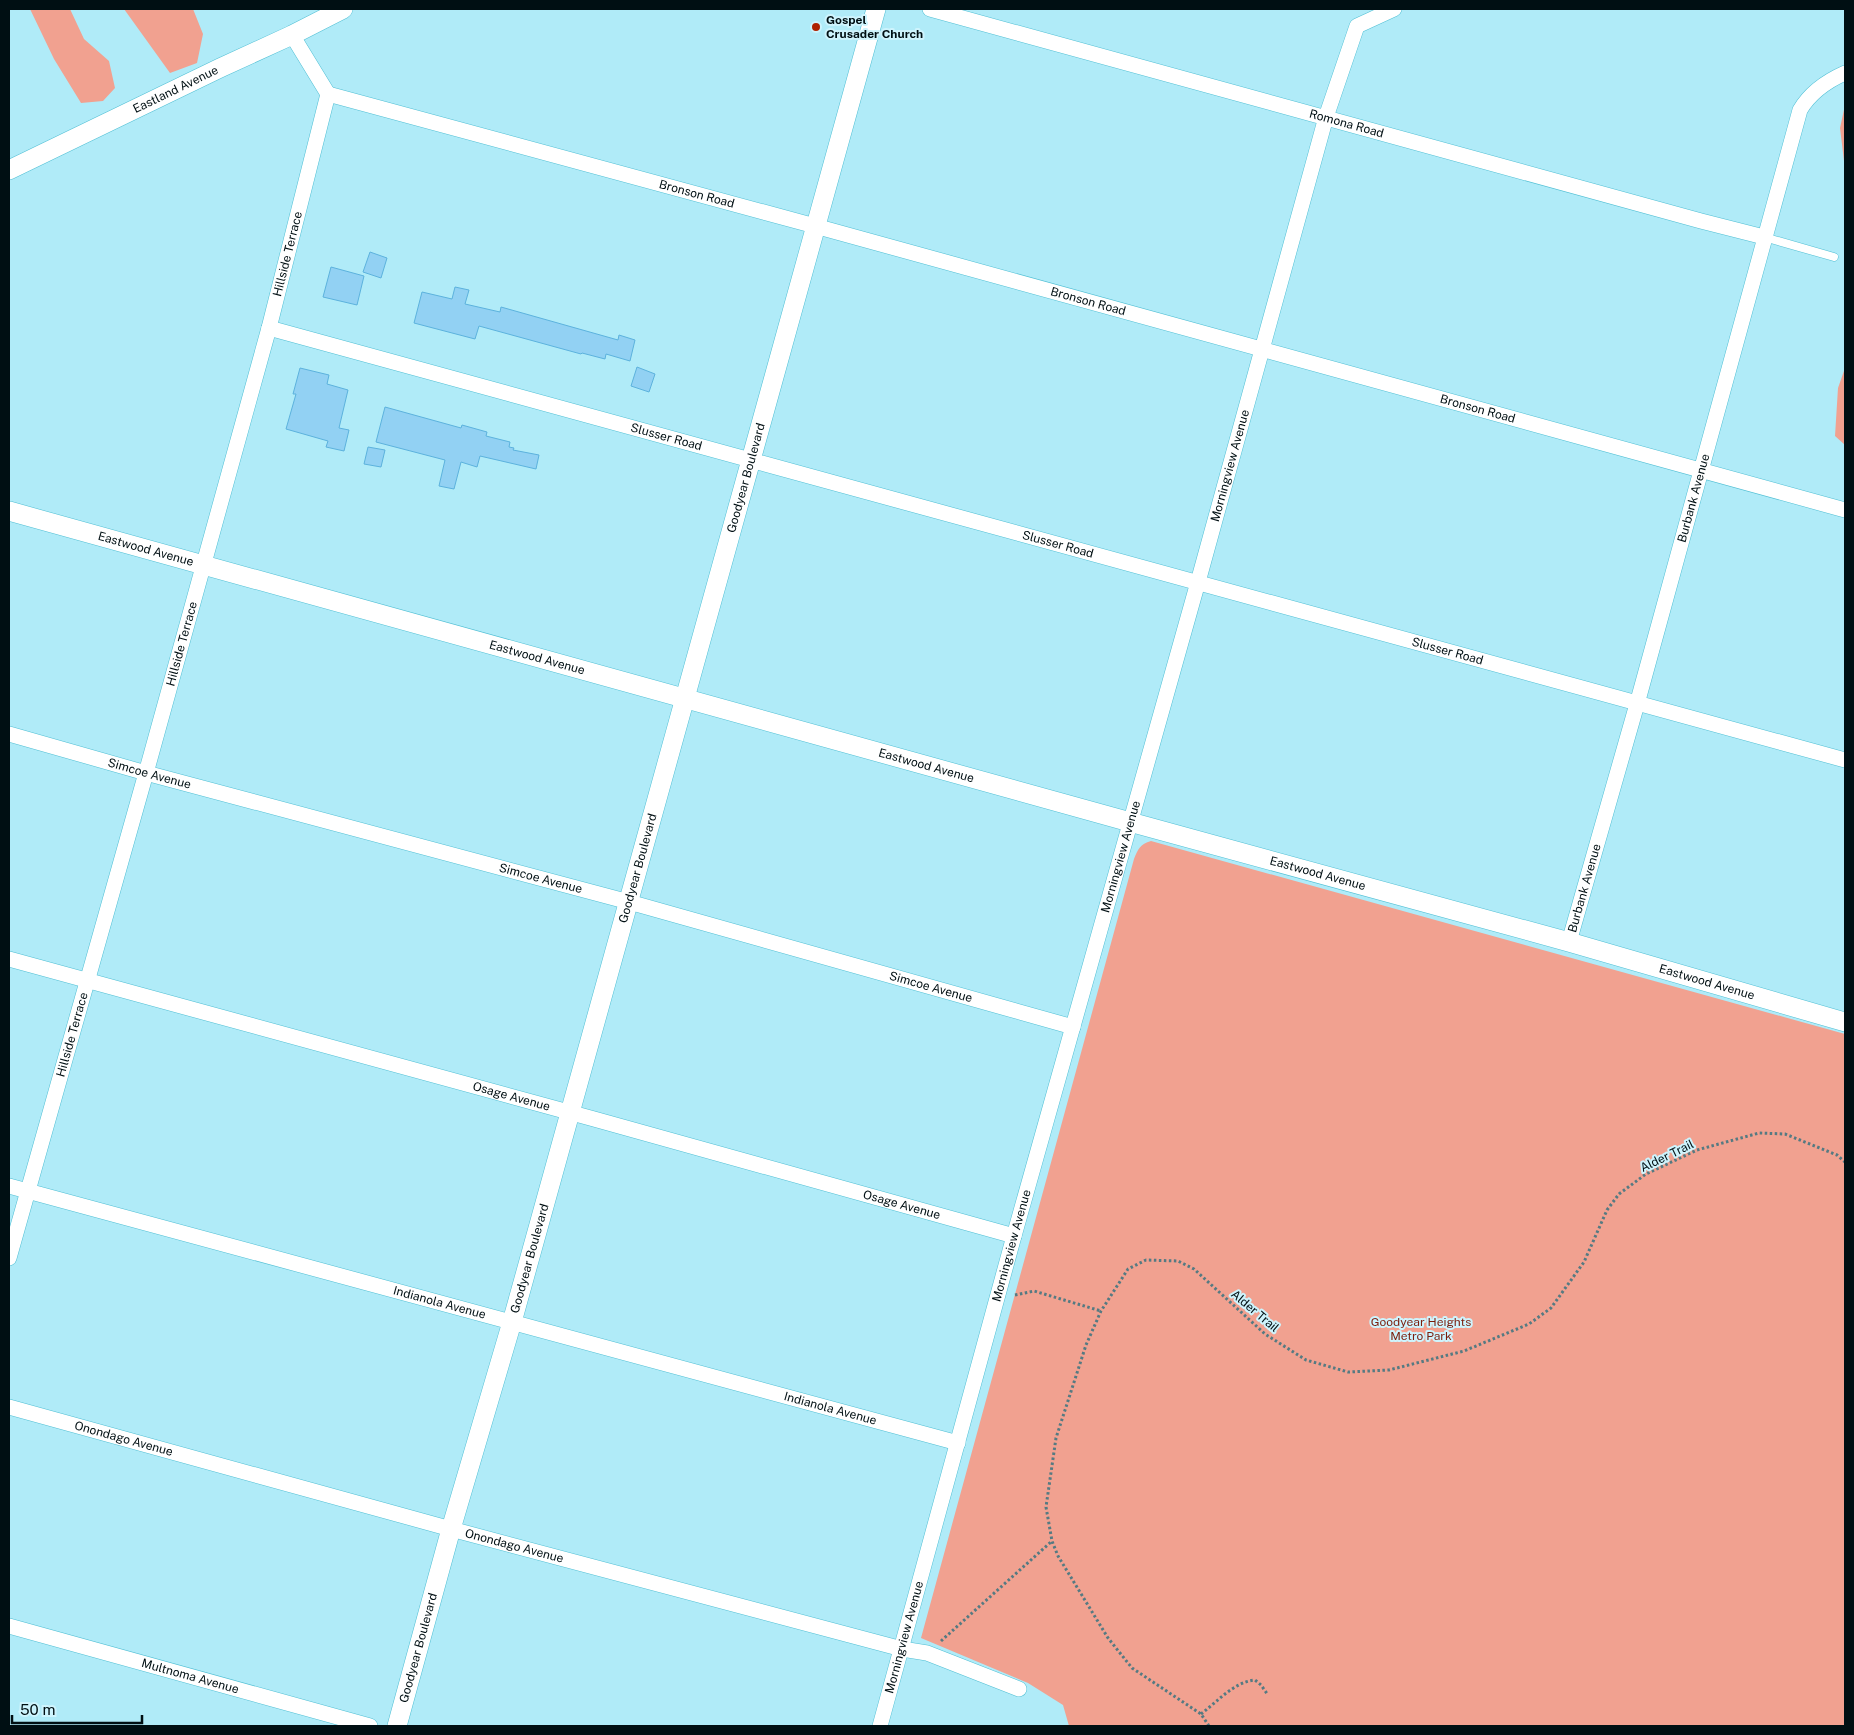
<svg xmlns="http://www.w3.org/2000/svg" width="1854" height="1735" viewBox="0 0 1854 1735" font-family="'Public Sans',sans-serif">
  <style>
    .green { fill: #f1a190 }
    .building { fill: #92d1f3; stroke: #5cb2dd }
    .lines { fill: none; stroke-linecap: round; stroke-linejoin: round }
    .service-casing { stroke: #50bfd4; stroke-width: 9 }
    .minor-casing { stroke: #50bfd4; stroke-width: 16 }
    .tertiary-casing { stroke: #50bfd4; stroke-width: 20 }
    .path { stroke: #557a82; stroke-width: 3; stroke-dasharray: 2.5 2.5; stroke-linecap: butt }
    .service { stroke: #fff; stroke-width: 8 }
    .minor { stroke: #fff; stroke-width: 15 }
    .tertiary { stroke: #fff; stroke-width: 19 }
    .poi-dot { fill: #ae2101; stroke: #cef4fd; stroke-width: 2 }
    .labels { text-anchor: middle; stroke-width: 4; stroke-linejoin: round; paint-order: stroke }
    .poi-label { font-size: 12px; font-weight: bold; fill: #000f13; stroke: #cef4fd; text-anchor: start }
    .street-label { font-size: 12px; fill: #000f13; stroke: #cef4fd }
    .park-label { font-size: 12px; fill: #7b1d0c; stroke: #cef4fd }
  </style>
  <rect width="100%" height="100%" fill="#b0ebf8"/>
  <path class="green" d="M30,9H70L84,39L109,61L115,88L103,101L81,103L54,59Z
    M124,9H193L203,34L197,63L170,73Z
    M1845,105V162L1844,161L1840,128Z
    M1845,368V445L1835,436L1838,388Z
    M1151,841L1845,1034V1726H1069L1063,1705L1028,1683L921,1638L1134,859C1138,849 1140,844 1151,841Z"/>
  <path class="building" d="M370,252L387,258L381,278L363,272Z
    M331,267L364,276L357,305L323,297Z
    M455,287L469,290L465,304L500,312L501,307L618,340L619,335L635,340L630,361L606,354L605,359L582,353L581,354L479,326L475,339L414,323L422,292L452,299Z
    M637,367L655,374L649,392L631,386Z
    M300,368L329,375L327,384L348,390L339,428L349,430L344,451L326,447L328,441L286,429L296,394H293Z
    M385,407L461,428L462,425L487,432L486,436L510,442L509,447L514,448L513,450L539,455L536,469L480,456L477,467L461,462L454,489L439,486L445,460L376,442Z
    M368,447L385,450L381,467L364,464Z"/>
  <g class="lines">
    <defs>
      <path id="service" d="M1764,237L1834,257"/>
      <g id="minor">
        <path id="s1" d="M930,9L1701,221L1764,237"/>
        <path id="s2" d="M328,94L815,226L1845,510"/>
        <path id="s3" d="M269,328L1845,760"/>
        <path id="s4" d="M9,734L146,773L629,902L1073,1027"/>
        <path id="s5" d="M1569,942L1637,704L1800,110C1810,93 1827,81 1845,73"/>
        <path id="s6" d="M9,959L594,1119L1014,1236"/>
        <path id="s7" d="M9,1186L958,1443"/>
        <path id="s8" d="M9,1258L146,773L269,328L328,94L292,35"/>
        <path id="s9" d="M9,1407L451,1529L902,1649L927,1653L1019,1689"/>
        <path id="s10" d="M9,1626L370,1726"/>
        <path id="s11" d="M880,1726L1014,1236L1198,582L1326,117L1357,26L1394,9"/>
      </g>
      <g id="tertiary">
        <path id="s12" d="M9,170L220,68L292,35L343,9"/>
        <path id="s13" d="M9,511L1130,822L1569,942L1845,1022"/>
        <path id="s14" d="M397,1726L451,1529L512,1322L876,9"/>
      </g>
    </defs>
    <use href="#service" class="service-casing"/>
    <use href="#minor" class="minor-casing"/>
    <use href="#tertiary" class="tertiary-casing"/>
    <path class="path" d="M1015,1295L1034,1291L1101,1311
      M941,1641L1052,1541
      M1201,1714C1218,1701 1234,1682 1255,1680L1261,1685L1268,1695
      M1209,1726L1201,1714L1132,1668L1108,1638L1058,1556L1052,1541L1046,1507L1056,1438L1086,1345L1101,1311L1128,1269L1146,1260L1178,1261L1194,1269L1265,1334L1306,1360L1348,1372L1389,1370L1464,1351L1529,1324L1551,1308L1584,1262L1607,1210L1619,1194L1646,1174L1697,1150L1759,1133L1785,1134L1837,1155L1845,1162"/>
    <use href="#service" class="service"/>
    <use href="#minor" class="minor"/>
    <use href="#tertiary" class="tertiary"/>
  </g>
  <circle class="poi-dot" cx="816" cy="27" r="5"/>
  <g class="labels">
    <g class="poi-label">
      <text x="826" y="24">Gospel<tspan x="826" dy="14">Crusader Church</tspan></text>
    </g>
    <g class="street-label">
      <text dy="4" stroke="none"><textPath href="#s12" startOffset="185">Eastland Avenue</textPath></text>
      <text dy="4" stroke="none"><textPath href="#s1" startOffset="432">Romona Road</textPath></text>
      <text dy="4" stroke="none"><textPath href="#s2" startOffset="382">Bronson Road</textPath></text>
      <text dy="4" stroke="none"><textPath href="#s8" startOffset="1042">Hillside Terrace</textPath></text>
      <text dy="4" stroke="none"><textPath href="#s2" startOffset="788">Bronson Road</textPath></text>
      <text dy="4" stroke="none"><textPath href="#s2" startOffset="1192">Bronson Road</textPath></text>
      <text dy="4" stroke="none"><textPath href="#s3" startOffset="412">Slusser Road</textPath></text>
      <text dy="4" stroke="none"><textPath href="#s11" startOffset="1308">Morningview Avenue</textPath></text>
      <text dy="4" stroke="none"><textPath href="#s14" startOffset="1296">Goodyear Boulevard</textPath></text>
      <text dy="4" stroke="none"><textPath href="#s5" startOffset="461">Burbank Avenue</textPath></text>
      <text dy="4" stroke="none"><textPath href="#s3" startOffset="818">Slusser Road</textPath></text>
      <text dy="4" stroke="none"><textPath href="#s13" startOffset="142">Eastwood Avenue</textPath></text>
      <text dy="4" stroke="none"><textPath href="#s8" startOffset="638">Hillside Terrace</textPath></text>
      <text dy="4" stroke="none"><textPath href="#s3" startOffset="1222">Slusser Road</textPath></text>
      <text dy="4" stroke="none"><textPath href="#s13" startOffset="548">Eastwood Avenue</textPath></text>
      <text dy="4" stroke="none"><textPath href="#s13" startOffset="952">Eastwood Avenue</textPath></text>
      <text dy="4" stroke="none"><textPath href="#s4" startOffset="146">Simcoe Avenue</textPath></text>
      <text dy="4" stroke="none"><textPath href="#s11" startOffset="902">Morningview Avenue</textPath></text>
      <text dy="4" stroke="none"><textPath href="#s14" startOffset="891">Goodyear Boulevard</textPath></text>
      <text dy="4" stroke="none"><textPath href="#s13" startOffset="1358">Eastwood Avenue</textPath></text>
      <text dy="4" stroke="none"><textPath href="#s4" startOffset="551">Simcoe Avenue</textPath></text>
      <text dy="4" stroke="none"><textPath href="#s5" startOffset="56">Burbank Avenue</textPath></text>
      <text dy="4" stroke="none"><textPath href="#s13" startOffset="1762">Eastwood Avenue</textPath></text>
      <text dy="4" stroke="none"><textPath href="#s4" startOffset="956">Simcoe Avenue</textPath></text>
      <text dy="4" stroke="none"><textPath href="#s8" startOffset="232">Hillside Terrace</textPath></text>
      <text dy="4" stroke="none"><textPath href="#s6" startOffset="521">Osage Avenue</textPath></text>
      <text transform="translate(1667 1156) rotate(-26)" y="4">Alder Trail</text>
      <text dy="4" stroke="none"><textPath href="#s6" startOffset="926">Osage Avenue</textPath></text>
      <text dy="4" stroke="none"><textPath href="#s11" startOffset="498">Morningview Avenue</textPath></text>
      <text dy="4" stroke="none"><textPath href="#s14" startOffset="486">Goodyear Boulevard</textPath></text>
      <text dy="4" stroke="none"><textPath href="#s7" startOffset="446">Indianola Avenue</textPath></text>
      <text transform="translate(1255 1311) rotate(40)" y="4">Alder Trail</text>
      <text dy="4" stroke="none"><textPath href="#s7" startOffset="851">Indianola Avenue</textPath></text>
      <text dy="4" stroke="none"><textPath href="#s9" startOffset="119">Onondago Avenue</textPath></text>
      <text dy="4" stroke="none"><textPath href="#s9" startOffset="524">Onondago Avenue</textPath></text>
      <text dy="4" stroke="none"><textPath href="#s11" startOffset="92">Morningview Avenue</textPath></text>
      <text dy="4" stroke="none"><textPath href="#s14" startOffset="81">Goodyear Boulevard</textPath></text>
      <text dy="4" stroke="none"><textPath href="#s10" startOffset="188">Multnoma Avenue</textPath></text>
    </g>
    <g class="park-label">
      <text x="1421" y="1326">Goodyear Heights<tspan x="1421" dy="14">Metro Park</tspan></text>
    </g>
  </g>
  <rect width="1854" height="1735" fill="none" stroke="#000f13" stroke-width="20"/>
  <path d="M12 1715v8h130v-8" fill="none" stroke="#000f13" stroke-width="2.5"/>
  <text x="20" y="1715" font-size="15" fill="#000f13" stroke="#cef4fd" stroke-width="4" paint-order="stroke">50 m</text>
</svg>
